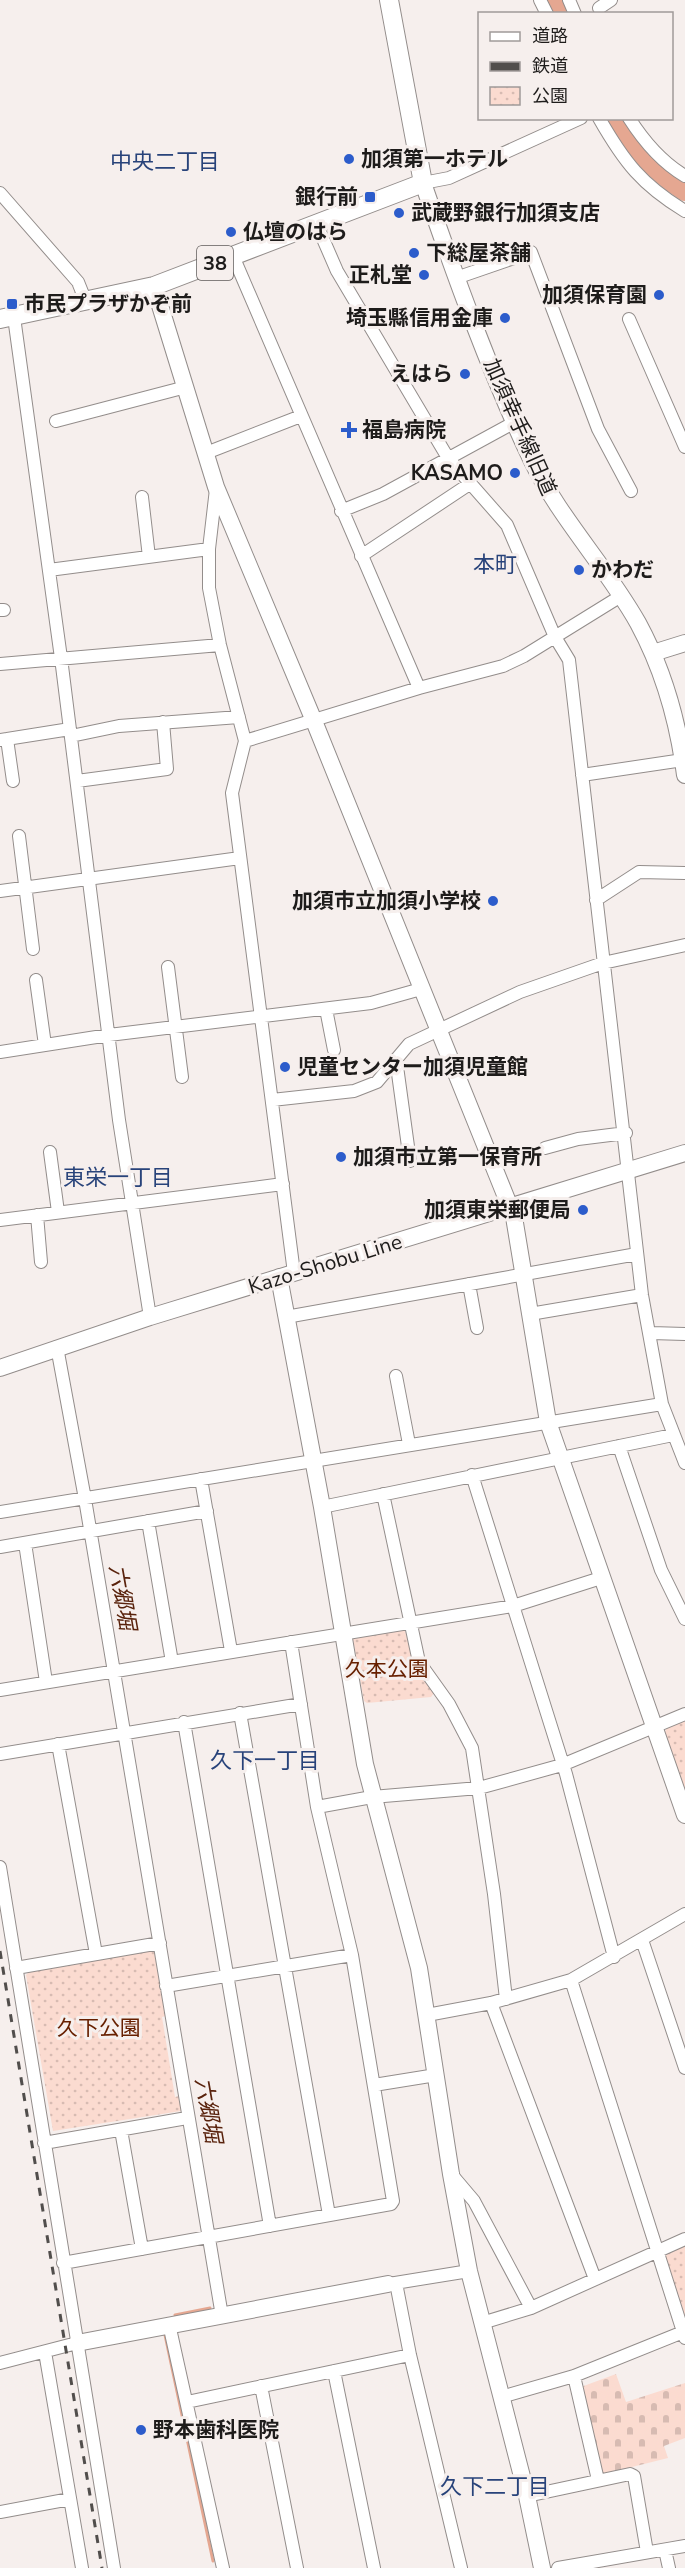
<svg xmlns="http://www.w3.org/2000/svg" width="685" height="2568" viewBox="0 0 685 2568" font-family="'Nunito Sans','Noto Sans JP',sans-serif">
  <style>
    .cemetery { fill: url(#cemetery-stones) }
    .park { fill: url(#park-dots) }
    .lines { fill: none; stroke-linecap: round; stroke-linejoin: round }
    .stream { stroke: #e5a791; stroke-width: 3 }
    .river { stroke: #e5a791; stroke-width: 20 }
    .street-casing { stroke: #938d8b; stroke-width: 14 }
    .secondary-casing { stroke: #938d8b; stroke-width: 18 }
    .primary-casing { stroke: #938d8b; stroke-width: 20 }
    .street { stroke: #fff; stroke-width: 12 }
    .secondary { stroke: #fff; stroke-width: 16 }
    .primary { stroke: #fff; stroke-width: 18 }
    .rail { stroke: #514e4c; stroke-width: 3; stroke-dasharray: 8 8; stroke-linecap: butt }
    .poi-dot { fill: #2c5ccb; stroke: #f6efed; stroke-width: 2 }
    .labels { text-anchor: middle; stroke-width: 6; stroke-linejoin: round; paint-order: stroke }
    .shield { fill: #f6efed; stroke: #5f5b5a; stroke-width: 1.5 }
    .shield-label { font-size: 20px; font-weight: bold; fill: #1e1c1b }
    .poi-label { font-size: 21px; font-weight: bold; fill: #1e1c1b; stroke: #f6efed; text-anchor: start }
    .street-label { font-size: 21px; fill: #1e1c1b; stroke: #f6efed }
    .park-label { font-size: 21px; fill: #672000; stroke: #f6efed }
    .neighbourhood-label { font-size: 22px; fill: #28437a; stroke: #f6efed }
    .water-label { font-size: 22px; font-style: italic; fill: #59220c; stroke: #f6efed }
  </style>
  <defs>
    <pattern id="cemetery-stones" width="16" height="16" patternUnits="userSpaceOnUse" patternTransform="scale(1.5)"><rect width="16" height="16" fill="#fbdbd0"/><path d="M2 7V4a2 2 0 0 1 4 0v3zM10 15v-3a2 2 0 0 1 4 0v3z" fill="#d7bbb2"/></pattern>
    <pattern id="park-dots" width="8" height="8" patternUnits="userSpaceOnUse" patternTransform="scale(1.5)"><rect width="8" height="8" fill="#fbdbd0"/><path d="M2 2h.1M6 6h.1" fill="none" stroke="#d7bbb2" stroke-width="1.8" stroke-linecap="round"/></pattern>
  </defs>
  <rect width="100%" height="100%" fill="#f6efed"/>
  <path class="cemetery" d="M616,2374L626,2402L685,2383V2438L664,2446L668,2458L600,2475L581,2387Z"/>
  <path class="park" d="M404,1628L418,1671L434,1693L431,1697L367,1703L364,1701L353,1639L357,1636Z
    M685,1720V1791L665,1732L667,1727Z
    M155,1950L166,2016L162,2017L175,2097L179,2096L181,2111L53,2131L26,1975L30,1971Z
    M685,2245V2318L665,2259L667,2252Z"/>
  <g class="lines">
    <path class="stream" d="M175,2315L210,2308
      M165,2335L213,2561"/>
    <path class="river" d="M556,0L561,14
      M617,118C639,152 651,169 685,191"/>
    <defs>
      <path id="street" d="M540,0L547,14
        M569,0L575,14
        M599,8L611,0
        M599,118C624,162 642,185 685,211
        M629,118C643,140 663,163 685,176
        M423,183L449,178L581,118
        M0,193L78,282L86,302
        M317,225L337,271L448,458L507,525L555,637L569,660L642,1295L662,1404L685,1463
        M233,256L419,688
        M456,278L531,252L598,429L631,491
        M14,317L61,658L119,1120L150,1317
        M629,319L685,447
        M56,421L186,387
        M206,453L301,416
        M216,489L209,549V588L220,645L245,741L232,793L294,1273
        M142,497L149,557
        M341,511L383,494L515,422
        M361,556L471,483
        M49,570L209,549
        M0,610H4
        M0,664L220,645
        M71,736L119,726L239,717
        M7,739L13,781
        M0,740L70,729
        M245,741L419,688L503,666L524,656L621,596
        M582,775L683,760
        M77,781L167,769L163,722
        M19,836L33,949
        M0,891L240,858
        M596,900L639,872L685,873
        M168,967L182,1077
        M36,980L45,1045
        M326,1009L334,1050
        M0,1052L109,1035L371,1003L421,989
        M396,1059L410,1161
        M272,1100L354,1091L377,1082L409,1044L520,992L603,963L685,945
        M545,1148L578,1139L626,1133
        M50,1152L58,1212
        M37,1215L41,1262
        M0,1220L283,1184
        M469,1284L477,1328
        M530,1314L642,1295
        M286,1317L637,1254
        M651,1333L685,1334
        M57,1347L85,1499L222,2316
        M396,1376L409,1444
        M619,1446L661,1570L685,1619
        M472,1475L566,1774L614,1957
        M201,1479L231,1651
        M383,1494L419,1662L449,1704L472,1748L494,1894L506,1999
        M322,1507L673,1435
        M0,1512L662,1404
        M148,1521L172,1662
        M25,1543L46,1682
        M0,1547L207,1511
        M0,1690L513,1606L601,1578
        M240,1713L329,2215
        M184,1722L270,2226
        M58,1744L96,1954
        M0,1754L301,1704
        M317,1807L372,1797L479,1788L562,1765L685,1714
        M0,1867L114,2568
        M642,1940L685,2068
        M16,1968L160,1943
        M571,1980L685,2338
        M166,1986L352,1955
        M491,2003L595,2279
        M427,2015L491,2003L571,1980L685,1914
        M374,2085L436,2075
        M121,2130L142,2249
        M44,2143L187,2118
        M452,2175L474,2201L531,2308
        M63,2263L391,2204L393,2201L352,1955L317,1807L291,1642
        M396,2283L410,2355L461,2568
        M389,2284L469,2271
        M482,2323L531,2308L685,2239
        M169,2324L223,2568
        M45,2352L82,2568
        M0,2363L77,2343
        M334,2371L374,2568
        M574,2376L598,2480
        M261,2386L297,2568
        M501,2397L574,2376L683,2332
        M187,2402L410,2355
        M527,2496L630,2474L634,2476L647,2552
        M0,2512L70,2499
        M665,2550L669,2568
        M558,2568L685,2546"/>
      <path id="secondary" d="M423,183C455,276 489,370 531,459C560,519 606,566 638,623C664,671 678,721 685,775
        M154,286L216,487L314,721L514,1217L548,1422L685,1815
        M653,653L685,643
        M279,1277L322,1507L365,1764L419,1968L451,2174L469,2271L527,2496L542,2568
        M0,1368L150,1317L685,1153
        M77,2343L388,2284"/>
      <path id="primary" d="M0,319L154,286L423,183L389,0"/>
    </defs>
    <use href="#street" class="street-casing"/>
    <use href="#secondary" class="secondary-casing"/>
    <use href="#primary" class="primary-casing"/>
    <use href="#street" class="street"/>
    <use href="#secondary" class="secondary"/>
    <use href="#primary" class="primary"/>
    <path class="rail" d="M0,1951L102,2568"/>
  </g>
  <g class="poi-dot">
    <circle cx="349" cy="159" r="6"/>
    <rect x="364" y="191" width="12" height="12" rx="3"/>
    <circle cx="399" cy="213" r="6"/>
    <circle cx="231" cy="232" r="6"/>
    <circle cx="414" cy="253" r="6"/>
    <circle cx="424" cy="275" r="6"/>
    <circle cx="659" cy="295" r="6"/>
    <rect x="6" y="298" width="12" height="12" rx="3"/>
    <circle cx="505" cy="318" r="6"/>
    <circle cx="465" cy="374" r="6"/>
    <path d="M346 421h6v6h6v6h-6v6h-6v-6h-6v-6h6z"/>
    <circle cx="515" cy="473" r="6"/>
    <circle cx="579" cy="570" r="6"/>
    <circle cx="493" cy="901" r="6"/>
    <circle cx="285" cy="1067" r="6"/>
    <circle cx="341" cy="1157" r="6"/>
    <circle cx="583" cy="1210" r="6"/>
    <circle cx="141" cy="2430" r="6"/>
  </g>
  <g class="labels">
    <rect class="shield" x="197" y="246" width="36" height="34" rx="4.5"/>
    <g class="shield-label">
      <text x="215" y="270">38</text>
    </g>
    <g class="poi-label">
      <text x="361" y="166">加須第一ホテル</text>
      <text x="358" y="204" text-anchor="end">銀行前</text>
      <text x="411" y="220">武蔵野銀行加須支店</text>
      <text x="243" y="239">仏壇のはら</text>
      <text x="426" y="260">下総屋茶舗</text>
      <text x="412" y="282" text-anchor="end">正札堂</text>
      <text x="647" y="302" text-anchor="end">加須保育園</text>
      <text x="24" y="311">市民プラザかぞ前</text>
      <text x="493" y="325" text-anchor="end">埼玉縣信用金庫</text>
      <text x="453" y="381" text-anchor="end">えはら</text>
      <text x="362" y="437">福島病院</text>
      <text x="503" y="480" text-anchor="end">KASAMO</text>
      <text x="591" y="577">かわだ</text>
      <text x="481" y="908" text-anchor="end">加須市立加須小学校</text>
      <text x="297" y="1074">児童センター加須児童館</text>
      <text x="353" y="1164">加須市立第一保育所</text>
      <text x="571" y="1217" text-anchor="end">加須東栄郵便局</text>
      <text x="153" y="2437">野本歯科医院</text>
    </g>
    <g class="street-label">
      <text transform="translate(520 427) rotate(66)" y="7">加須幸手線旧道</text>
      <text transform="translate(325 1264) rotate(-17)" y="7">Kazo-Shobu Line</text>
    </g>
    <g class="park-label">
      <text x="387" y="1676">久本公園</text>
      <text x="99" y="2035">久下公園</text>
    </g>
    <g class="neighbourhood-label">
      <text x="165" y="169">中央二丁目</text>
      <text x="495" y="572">本町</text>
      <text x="118" y="1185">東栄一丁目</text>
      <text x="265" y="1768">久下一丁目</text>
      <text x="495" y="2494">久下二丁目</text>
    </g>
    <g class="water-label">
      <text transform="translate(123 1597) rotate(80)" y="8">六郷堀</text>
      <text transform="translate(209 2110) rotate(80)" y="8">六郷堀</text>
    </g>
  </g>
  <rect x="478" y="12" width="195" height="108" fill="#f6efed" stroke="#a09b99" stroke-width="1.5"/>
  <rect x="490" y="32" width="30" height="9" fill="#ffffff" stroke="#a09b99" stroke-width="1.5"/>
  <text x="532" y="42" font-size="18" fill="#1e1c1b">道路</text>
  <rect x="490" y="62" width="30" height="9" fill="#514e4c" stroke="#a09b99" stroke-width="1.5"/>
  <text x="532" y="72" font-size="18" fill="#1e1c1b">鉄道</text>
  <rect x="490" y="87" width="30" height="18" fill="url(#park-dots)" stroke="#a09b99" stroke-width="1.5"/>
  <text x="532" y="102" font-size="18" fill="#1e1c1b">公園</text>
</svg>
